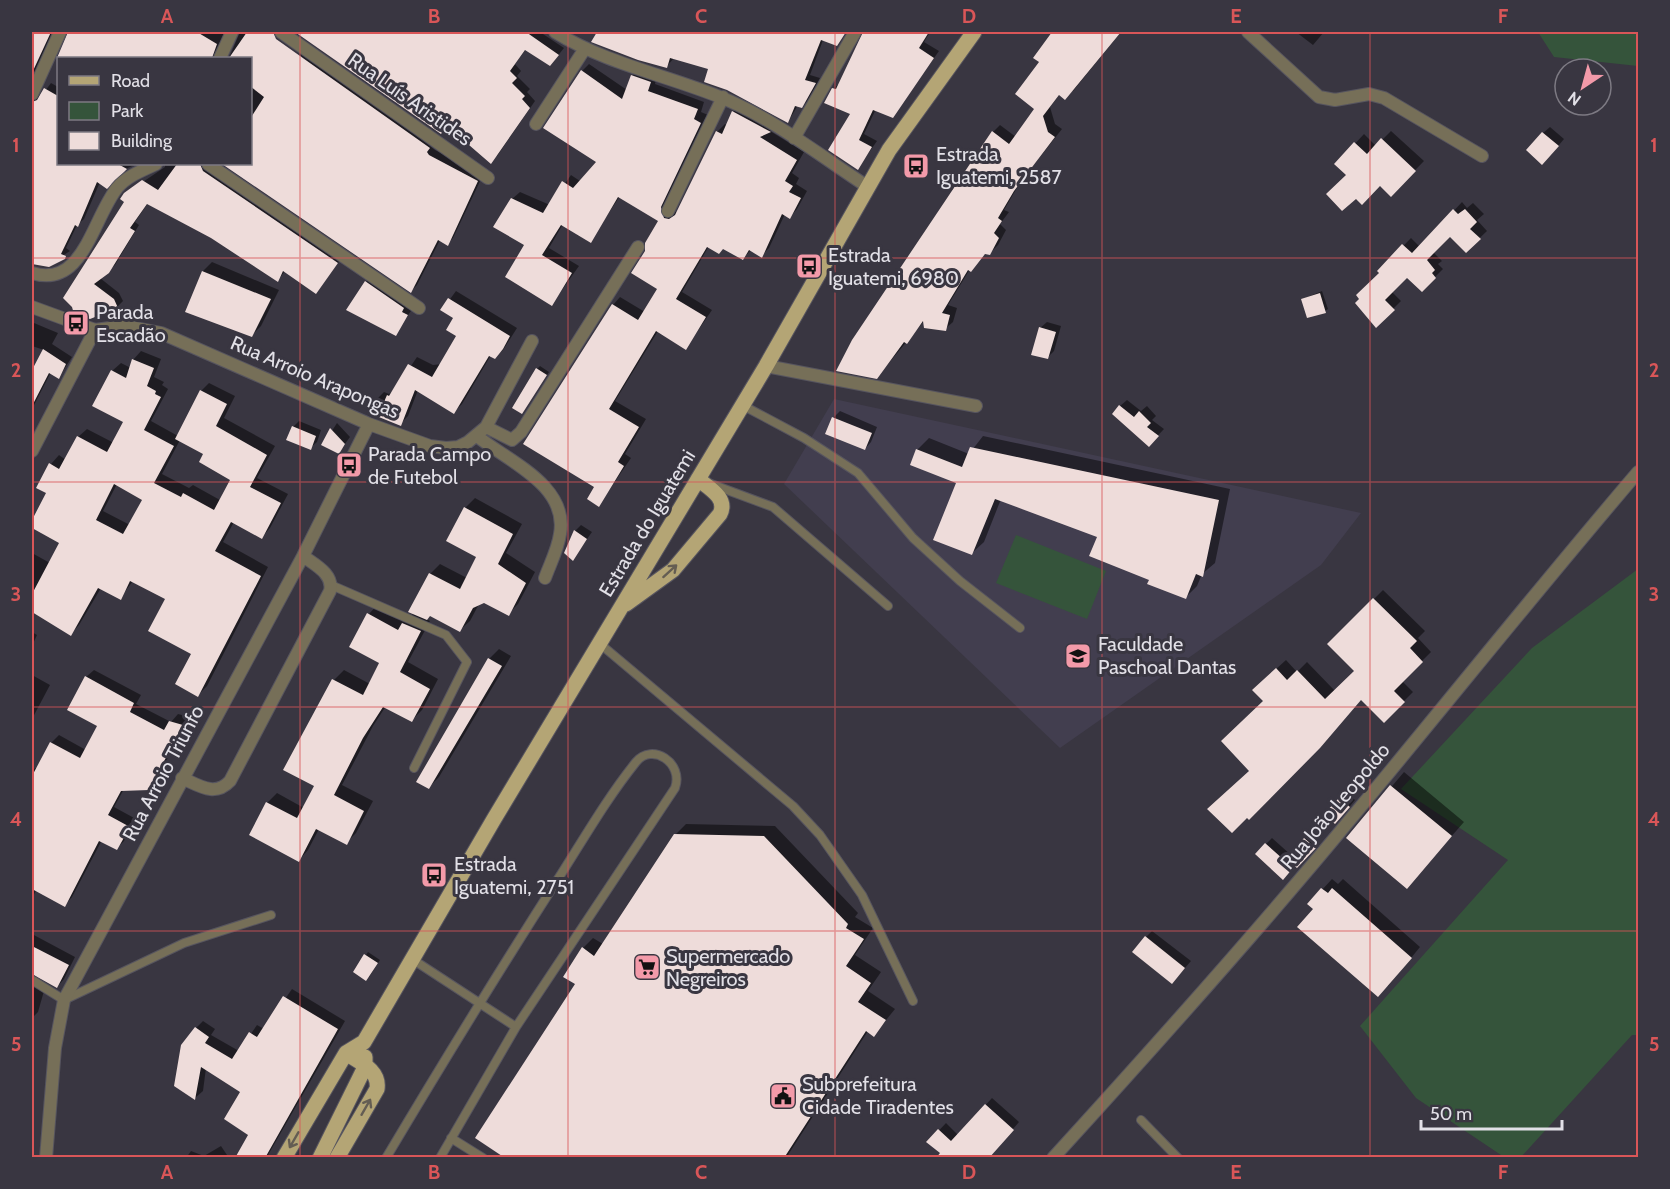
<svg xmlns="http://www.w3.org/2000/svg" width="1670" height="1189" viewBox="0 0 1670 1189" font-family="Cabin,sans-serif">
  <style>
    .built { fill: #423e4f }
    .green { fill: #35543b }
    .shadow { fill: #0007; fill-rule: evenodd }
    .building { fill: #eedcda; fill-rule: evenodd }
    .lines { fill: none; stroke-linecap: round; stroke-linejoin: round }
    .service-casing { stroke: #57555f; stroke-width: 10 }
    .minor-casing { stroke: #57555f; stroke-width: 14 }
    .primary-casing { stroke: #57555f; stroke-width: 17 }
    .service { stroke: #766f58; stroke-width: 8 }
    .minor { stroke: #766f58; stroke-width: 12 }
    .primary { stroke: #b4a575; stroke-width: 15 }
    .oneway { stroke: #645d53 }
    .grid { fill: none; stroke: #d95658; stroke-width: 1.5; stroke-opacity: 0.55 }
    .labels { text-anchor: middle; stroke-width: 6; stroke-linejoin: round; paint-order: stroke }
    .street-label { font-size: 20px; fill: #e2e0e7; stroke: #393641 }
    .poi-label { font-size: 20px; fill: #e2e0e7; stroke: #393641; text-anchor: start }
    .neatline { fill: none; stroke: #d95658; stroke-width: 2 }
    .grid-label { font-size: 20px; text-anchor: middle; font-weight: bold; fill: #d95658 }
  </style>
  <rect width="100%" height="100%" fill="#393641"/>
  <path class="built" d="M834,399L1361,513L1321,565L1060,748L784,484Z"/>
  <path class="green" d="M1538,32H1638V66L1554,57Z
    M1016,535L1106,571L1087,619L996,583Z
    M1638,569V1035H1632L1521,1157H1504L1416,1098L1360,1026L1508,860L1401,789L1532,648Z"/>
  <path class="shadow" d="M32,32H53L32,82Z
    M68,32H225L216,58H59L69,35Z
    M240,32H256L315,74L299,53L303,48L435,150L483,175L453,238L447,244L440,240L417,285L411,291L223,164H250V58H229Z
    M297,32H540L564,48L556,58L526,49L515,64L521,71L517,76L530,89L527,92L535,101L497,156L448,125L440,132Z
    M599,32H826L810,75L820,78L807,101L801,107L798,105L788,122L710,68L674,58L667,66L594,41Z
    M864,32H930L924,42L939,51L893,116L876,109L864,134L877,141L858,168L852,113L833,89L840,83Z
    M1055,32H1121L1073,91L1060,94L1050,107L1055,124L1062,129L1021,181L1004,210L1009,212L1000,224L1006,230L998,245L990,253H986L970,269L948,305L957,308L953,322L945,329L924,321L877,377L993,132L1000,125L1016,137L1036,109L1041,62L1035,57Z
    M1296,32H1324L1313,45Z
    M589,64L627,90L632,76L640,68L657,74L655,84L704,102L701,112L708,115L671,211L678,212L717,132L725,124L727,126L733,112L741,105L777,124L770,131L804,152L792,173L799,178L796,184L807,191L797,209L790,217L785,214L769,248L761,256L751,250L743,258L724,247L709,246L682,292L712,310L686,348L658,331L615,401L646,419L625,454L631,458L599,505L596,486L613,305L620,297L645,312L659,288L646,252L660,220L620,196L590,241L563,224L549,248L579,266L552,304L526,245L512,199L520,192L550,205L571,175L580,181L598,162L582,71Z
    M51,83L58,87V164H136L100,182L84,219L77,225L66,248L70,251L48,265L32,261V92L34,96L42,95Z
    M1550,127L1564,139L1549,157L1543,133Z
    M1391,131L1424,161L1391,195L1381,184L1348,175L1336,164L1364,134L1376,146Z
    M165,164H209L343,256L321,286L285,271L278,280L212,237L148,203L135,222L139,225L115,265L100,278L119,293L123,301L117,307L75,312L126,201L125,194L165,167Z
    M1462,202L1467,208L1473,203L1484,214L1477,220L1487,231L1466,251L1450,235L1433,252L1442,261L1438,264L1443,269L1422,290L1407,276L1391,291L1401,301L1376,326L1379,271L1411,238L1420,247Z
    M212,262L279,290L261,326L252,335L187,311L203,271Z
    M372,276L413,308L395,334L366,282Z
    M456,291L517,328L503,350L495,357L491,355L462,404L454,412L418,390L408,416L400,424L376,400L384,392L389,394L396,388L417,357L433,365L442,364L459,335L455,318L442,310Z
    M1322,291L1328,309L1325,311L1303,299Z
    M1047,322L1061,326L1054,351L1048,357L1040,328Z
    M34,323L58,333L52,344L72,357L59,377L51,372L32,409V374L44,350L32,346Z
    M141,351L161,359L154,377L164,382L162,385L168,389L151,421L178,436L201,391L209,383L235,396L224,418L275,446L257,478L288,494L270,528L262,537L234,522L223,542L268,567L207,686L198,695L193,653L167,598L133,581L120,598L101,588L79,625L71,634L32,611V553L50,563L61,542L32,527L48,492L38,487L51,464L59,455L66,460L78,437L87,429L114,443L125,421L112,371L121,363L131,368L133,360ZM180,440L206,453L232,479L220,500L193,485L189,488L162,474ZM117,484L144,499L130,525L103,511Z
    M540,366L549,372L522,413L537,369Z
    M1127,400L1141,411L1147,406L1156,416L1152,420L1164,429L1149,445L1120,406Z
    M840,411L877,427L871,442L865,449L827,433L834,417Z
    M299,421L321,430L317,442L310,448L293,427Z
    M337,423L350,437L339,452L323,445Z
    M983,436L1230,489L1215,563L1202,574L1197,586L1186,597L1151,579L1099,536L1001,499L984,542L972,553L958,482L917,450L929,438L969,454Z
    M475,498L522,524L506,553L535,572L518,604L508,614L484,601L479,604L470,621L460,630L430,615L426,619L430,621L408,662L438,679L422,710L412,720L386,706L373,726L342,785L373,801L356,833L346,843L319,829L308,850L299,860L267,803L277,793L304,808L316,785L285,769L334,680L344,670L370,684L381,663L369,614L378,604L407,620L414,613L410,611L430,574L440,564L467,578L478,557L465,508Z
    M581,525L592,532L573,559L575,531Z
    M1383,590L1425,631L1418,638L1431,652L1402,681L1413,692L1384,721L1361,699L1247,816L1251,770L1265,701L1264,680L1286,660L1297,672L1307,662L1335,691L1356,671L1329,644Z
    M32,632L37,635L32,646Z
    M499,649L511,656L439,777L429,787L489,659Z
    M94,670L141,695L136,704L171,722L178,714L190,717L156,780L148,788L124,789L114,807L136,819L124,841L117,848L102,840L72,897L65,905L36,890L32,899V855L36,848L32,845V770L38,767L51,743L59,735L86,750L99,726L86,677Z
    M32,675L50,685L32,719Z
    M1404,772L1464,822L1407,887L1348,838Z
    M1346,792L1355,800L1342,816L1326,814Z
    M686,824L775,826L858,913L855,917L873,928L855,955L881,972L868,991L895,1009L874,1035L868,1031L786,1158H508L577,984L583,948L593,938L603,944L675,835Z
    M1308,836L1317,844L1283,877L1266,844L1272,838L1291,855Z
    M1332,879L1338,884L1343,879L1420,947L1388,986L1309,904Z
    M1152,931L1191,961L1178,976L1146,937Z
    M32,934L75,957L64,979L57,987L38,975L36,977L46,984L38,1012L32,1018Z
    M368,952L380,960L369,977L366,955Z
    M292,989L345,1021L268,1155L251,1158L242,1092L206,1068L203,1091L195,1098L196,1028L203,1021L215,1029L211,1035L239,1051L257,1025L264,1029Z
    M992,1098L1019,1122L990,1155L994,1158H951L928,1142L946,1123L958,1135Z
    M221,1146L229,1158H186L191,1151L204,1156Z"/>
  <path class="building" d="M32,32H51L32,73Z
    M68,32H197L217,44L212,58H57Z
    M247,32H273L276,39L430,148L427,152L429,155L478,181L448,246L438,240L411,293L222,164H250V119L264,97L250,86V58H229Z
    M295,32H526L559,55L550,66L525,50L510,71L517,78L512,83L525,96L522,99L530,108L491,164L447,126L441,134Z
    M597,32H846L837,46L821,40L805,80L816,83L802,108L795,106L788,123L727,90L704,82L708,69L670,58L667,68L638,60L591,42Z
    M863,32H929L919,48L934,58L893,118L873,110L859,140L872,147L858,170L828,150L850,114L824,103L832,88L836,89Z
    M1052,32H1121L1065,100L1059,95L1043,116L1048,132L1055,137L1014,191L998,218L1002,221L994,233L999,238L990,255L985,254L971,272L968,270L942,313L950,315L946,331L924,328L923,321L907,344L904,342L877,379L836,371L852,340L992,131L1009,144L1034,109L1015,94L1039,62L1033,58Z
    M581,70L622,99L631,75L651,82L648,91L698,109L694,119L701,123L661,207L664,218L669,219L675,215L716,131L722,134L732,111L771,132L760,137L797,160L785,181L793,186L789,192L801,198L790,219L782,214L762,258L749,250L743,260L723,249L719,254L707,247L676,299L706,317L686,350L656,331L609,409L639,427L618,462L624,466L599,507L587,499L594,487L523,444L612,304L638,320L657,289L631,273L645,251V243L658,221L618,197L591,243L561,225L542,255L572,273L552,306L505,277L524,245L493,227L511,198L543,213L562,181L573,188L596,162L543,128Z
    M44,88L58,96V164H118L127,169L107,189L97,182L78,227L75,225L61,254L66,256L65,259L49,267L32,264V102L37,100Z
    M1542,132L1559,146L1542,165L1526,150Z
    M1381,138L1416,171L1391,197L1380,186L1362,205L1356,199L1342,211L1326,194L1346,175L1334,164L1354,142L1367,154Z
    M177,164H200L203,171L338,263L316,294L283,271L278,282L211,238L147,204L130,228L135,231L109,273L94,284L114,299L118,308L90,319L74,314L72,307L63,298L124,202L120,199L124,193L142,180L158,190Z
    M1453,209L1458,214L1465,209L1477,222L1470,229L1481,239L1466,253L1450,237L1427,260L1435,270L1432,273L1436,278L1422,292L1407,278L1385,300L1395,310L1376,328L1355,303L1359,299L1356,295L1379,273L1377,271L1402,244L1412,253Z
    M202,271L271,299L252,337L185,312Z
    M365,281L404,308L402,312L408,315L396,336L346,310Z
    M1320,293L1326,313L1307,318L1301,299Z
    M448,298L510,336L503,349L495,359L489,356L454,414L415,390L401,426L369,413L375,399L384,402L387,395L389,396L408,364L432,377L456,336L446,330L453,318L440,310Z
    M1039,327L1056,332L1048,359L1031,355Z
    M43,349L66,364L59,379L49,373L32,406V370Z
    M132,359L154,368L147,386L156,391L155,394L161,397L144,430L174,446L154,483L181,497L183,493L214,510L230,480L199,462L203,454L175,439L200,390L227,404L216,426L267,455L250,487L281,503L262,539L231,522L215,551L261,576L198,697L175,684L191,654L148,631L165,599L130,581L121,600L98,588L71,636L32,612V594L59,543L32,528V520L46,493L36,488L49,463L59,469L77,436L107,452L123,422L92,406L111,370L126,378ZM114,484L142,500L123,534L96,520Z
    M536,368L547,375L522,414L512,408Z
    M1119,405L1134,417L1139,411L1151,423L1147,427L1159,436L1149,447L1112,414Z
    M832,417L872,433L865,450L825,434Z
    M292,426L316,436L311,450L286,440Z
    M330,428L345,444L339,454L321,445Z
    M970,447L1219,500L1203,577L1196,574L1186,599L1147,584L1149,580L1089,556L1097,537L995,499L972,555L933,540L956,483L910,465L916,449L962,467Z
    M464,507L513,534L498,564L526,583L509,616L484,603L473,608L460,632L430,616L427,620L408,612L429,573L460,589L476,557L446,541Z
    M574,530L587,539L573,561L564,553Z
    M1373,598L1417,641L1410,648L1423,662L1394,691L1405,702L1384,723L1361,700L1320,748L1249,820L1247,818L1232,833L1207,809L1249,771L1221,741L1263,701L1252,690L1276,668L1287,680L1297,670L1325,699L1354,671L1327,644Z
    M367,613L398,630L402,623L421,631L400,672L430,689L412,722L383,707L363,738L334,795L364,811L347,845L316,829L299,862L249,835L266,802L297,818L314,786L283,770L332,679L363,695L379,663L349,647Z
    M488,658L502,666L429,789L416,782Z
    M85,676L134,703L130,712L164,730L169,721L183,725L149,790L121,791L108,815L130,827L117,850L99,841L65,907L32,889V776L50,742L80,758L97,726L67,710Z
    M1390,785L1452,836L1407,889L1346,838Z
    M1339,798L1350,807L1335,824L1324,814Z
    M674,834L764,836L848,924L846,928L864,939L846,966L871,983L858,1002L886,1020L874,1037L866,1031L784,1158H505L475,1138L575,984L563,977L582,947L594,956Z
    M1304,838L1316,848L1297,868L1286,859Z
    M1265,843L1293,868L1283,880L1255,854Z
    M1321,888L1328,893L1332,888L1412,958L1378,997L1297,927L1313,909L1307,904Z
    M1145,936L1185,968L1172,984L1132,952Z
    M32,946L69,965L57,988L32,974Z
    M364,954L378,963L366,981L353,972Z
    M283,996L338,1029L265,1158H235L248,1135L224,1119L240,1092L201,1067L195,1100L174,1086L181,1045L195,1027L209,1037L205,1043L232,1059L249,1032L257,1037Z
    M985,1104L1014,1130L989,1158H936L940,1153L926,1142L938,1129L951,1141Z"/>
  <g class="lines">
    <defs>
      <path id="service" d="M742,405L804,438L858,473L913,538L960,581L1020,628
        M711,484L773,507L888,606
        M331,585L446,635L467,662L414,768
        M599,643L793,806L820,835L862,895L913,1001
        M412,959L516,1027
        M32,980L64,1000L184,943L271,915
        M1141,1120L1178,1158
        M451,1138L483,1158
        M386,1158C442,1064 499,971 558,879C583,840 607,798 636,762C652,742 684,763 675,788L516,1027L440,1158"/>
      <path id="minor" d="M281,32L488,178
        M555,32C605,63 665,75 720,97C771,117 822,157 868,187
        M1248,32L1319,97L1335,100L1369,94L1384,98L1482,156
        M220,58L232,32
        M32,94L60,32
        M536,124L584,50
        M794,138L855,32
        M208,164L419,308
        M668,211L723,97
        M32,273C83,289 92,220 117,188C127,176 143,170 156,164
        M32,307L95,330L125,326L161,333L369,424L430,446L446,448L458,447L468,442L486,427L532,341
        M766,366L976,406
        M486,427L512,440L521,432L638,247
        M477,436C507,461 569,485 560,534C558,549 550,564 545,578
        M32,451L95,330
        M182,778C200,786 215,797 230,781L330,591C334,574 315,565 303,556
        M46,1158L55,1048L64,1000L303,556L369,424
        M1053,1158C1157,1044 1260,929 1358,810C1452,697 1543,583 1638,472"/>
      <path id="primary" d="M626,604L673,570L720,514C728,498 709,488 698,479
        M284,1158L346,1053L364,1042L494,819L766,366L889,150L974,32
        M320,1158L365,1067V1057
        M337,1158L377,1089C380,1070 359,1062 346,1053"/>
    </defs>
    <use href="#service" class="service-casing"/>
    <use href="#minor" class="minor-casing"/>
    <use href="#primary" class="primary-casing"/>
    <use href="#service" class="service"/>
    <use href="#minor" class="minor"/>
    <use href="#primary" class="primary"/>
  </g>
  <defs><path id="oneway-shaft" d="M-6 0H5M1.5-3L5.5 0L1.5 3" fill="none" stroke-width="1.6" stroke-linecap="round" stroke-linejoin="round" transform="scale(1.5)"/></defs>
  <g class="oneway">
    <use href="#oneway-shaft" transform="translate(670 571) rotate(-42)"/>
    <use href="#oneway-shaft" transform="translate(366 1107) rotate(-60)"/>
    <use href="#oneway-shaft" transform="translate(294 1140) rotate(120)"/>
  </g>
  <path class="grid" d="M300,32V1158M568,32V1158M835,32V1158M1102,32V1158M1370,32V1158M32,258H1638M32,482H1638M32,707H1638M32,931H1638"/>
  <defs>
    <symbol id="bus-square" viewBox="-11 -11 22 22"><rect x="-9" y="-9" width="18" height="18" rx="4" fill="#f39aa9" stroke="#393641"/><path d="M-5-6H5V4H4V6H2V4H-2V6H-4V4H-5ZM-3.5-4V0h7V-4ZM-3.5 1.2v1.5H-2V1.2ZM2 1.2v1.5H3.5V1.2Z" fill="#111"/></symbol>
    <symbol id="university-square" viewBox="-11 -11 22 22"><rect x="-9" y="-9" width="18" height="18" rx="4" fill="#f39aa9" stroke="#393641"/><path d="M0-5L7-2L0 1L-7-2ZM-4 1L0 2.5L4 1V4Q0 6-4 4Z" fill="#111"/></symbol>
    <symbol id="supermarket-square" viewBox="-11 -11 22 22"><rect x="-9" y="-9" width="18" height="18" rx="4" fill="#f39aa9" stroke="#393641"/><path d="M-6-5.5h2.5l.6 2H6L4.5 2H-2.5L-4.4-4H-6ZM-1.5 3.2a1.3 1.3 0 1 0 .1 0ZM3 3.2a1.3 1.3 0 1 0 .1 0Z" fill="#111"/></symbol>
    <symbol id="civic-square" viewBox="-11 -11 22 22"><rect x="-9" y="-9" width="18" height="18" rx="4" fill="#f39aa9" stroke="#393641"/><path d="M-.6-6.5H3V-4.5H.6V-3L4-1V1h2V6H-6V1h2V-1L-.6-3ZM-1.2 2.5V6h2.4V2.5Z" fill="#111"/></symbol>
  </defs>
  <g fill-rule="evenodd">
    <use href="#bus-square" x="901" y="151" width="30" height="30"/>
    <use href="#bus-square" x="794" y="251" width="30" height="30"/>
    <use href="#bus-square" x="61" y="308" width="30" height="30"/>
    <use href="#bus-square" x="334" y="450" width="30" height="30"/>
    <use href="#university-square" x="1063" y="641" width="30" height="30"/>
    <use href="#bus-square" x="419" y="860" width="30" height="30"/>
    <use href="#supermarket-square" x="632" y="952" width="30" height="30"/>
    <use href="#civic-square" x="768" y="1081" width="30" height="30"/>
  </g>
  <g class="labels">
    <g class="street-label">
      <text transform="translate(410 99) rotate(35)" y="7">Rua Luís Aristides</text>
      <text transform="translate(315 377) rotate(23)" y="7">Rua Arroio Arapongas</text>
      <text transform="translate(647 523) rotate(-59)" y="7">Estrada do Iguatemi</text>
      <text transform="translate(163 773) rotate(-62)" y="7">Rua Arroio Triunfo</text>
      <text transform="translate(1335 806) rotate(-50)" y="7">Rua João Leopoldo</text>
    </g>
    <g class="poi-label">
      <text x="936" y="161">Estrada<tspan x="936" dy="23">Iguatemi, 2587</tspan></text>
      <text x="828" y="262">Estrada<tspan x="828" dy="23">Iguatemi, 6980</tspan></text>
      <text x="96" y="319">Parada<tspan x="96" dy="23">Escadão</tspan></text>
      <text x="368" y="461">Parada Campo<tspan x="368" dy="23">de Futebol</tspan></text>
      <text x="1098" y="651">Faculdade<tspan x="1098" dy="23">Paschoal Dantas</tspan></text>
      <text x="454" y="871">Estrada<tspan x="454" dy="23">Iguatemi, 2751</tspan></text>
      <text x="666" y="963">Supermercado<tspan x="666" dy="23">Negreiros</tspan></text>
      <text x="802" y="1091">Subprefeitura<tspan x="802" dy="23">Cidade Tiradentes</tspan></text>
    </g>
  </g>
  <rect width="1670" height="1189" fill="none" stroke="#393641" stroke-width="66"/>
  <rect x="57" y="57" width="195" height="108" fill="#393641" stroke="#7d7a83" stroke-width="1.5"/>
  <rect x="69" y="76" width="30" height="9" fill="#b4a575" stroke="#7d7a83" stroke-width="1.5"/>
  <text x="111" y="87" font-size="18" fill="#e2e0e7">Road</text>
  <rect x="69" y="102" width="30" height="18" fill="#35543b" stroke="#7d7a83" stroke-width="1.5"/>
  <text x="111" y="117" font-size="18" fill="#e2e0e7">Park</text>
  <rect x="69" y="132" width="30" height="18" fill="#eedcda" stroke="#7d7a83" stroke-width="1.5"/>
  <text x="111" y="147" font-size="18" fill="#e2e0e7">Building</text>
  <g transform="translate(1583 87) rotate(216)"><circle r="28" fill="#393641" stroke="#7d7a83" stroke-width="1.5"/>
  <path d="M0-4.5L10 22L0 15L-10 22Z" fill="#f39aa9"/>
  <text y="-9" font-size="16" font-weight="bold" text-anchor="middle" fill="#e2e0e7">N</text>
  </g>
  <path d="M1421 1120v9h141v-9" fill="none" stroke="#e2e0e7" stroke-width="3"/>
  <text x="1430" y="1120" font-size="18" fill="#e2e0e7" stroke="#393641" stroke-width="4.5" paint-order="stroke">50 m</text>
  <rect x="33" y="33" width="1604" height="1123" class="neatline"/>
  <g class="grid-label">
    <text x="167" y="23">A</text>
    <text x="434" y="23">B</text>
    <text x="701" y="23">C</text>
    <text x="969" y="23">D</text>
    <text x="1236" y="23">E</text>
    <text x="1503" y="23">F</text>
    <text x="16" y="152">1</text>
    <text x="1654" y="152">1</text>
    <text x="16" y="377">2</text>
    <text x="1654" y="377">2</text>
    <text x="16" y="601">3</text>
    <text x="1654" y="601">3</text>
    <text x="16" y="826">4</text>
    <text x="1654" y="826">4</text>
    <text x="16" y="1051">5</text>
    <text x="1654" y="1051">5</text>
    <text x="167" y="1179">A</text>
    <text x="434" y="1179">B</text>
    <text x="701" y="1179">C</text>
    <text x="969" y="1179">D</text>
    <text x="1236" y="1179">E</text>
    <text x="1503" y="1179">F</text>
  </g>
</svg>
